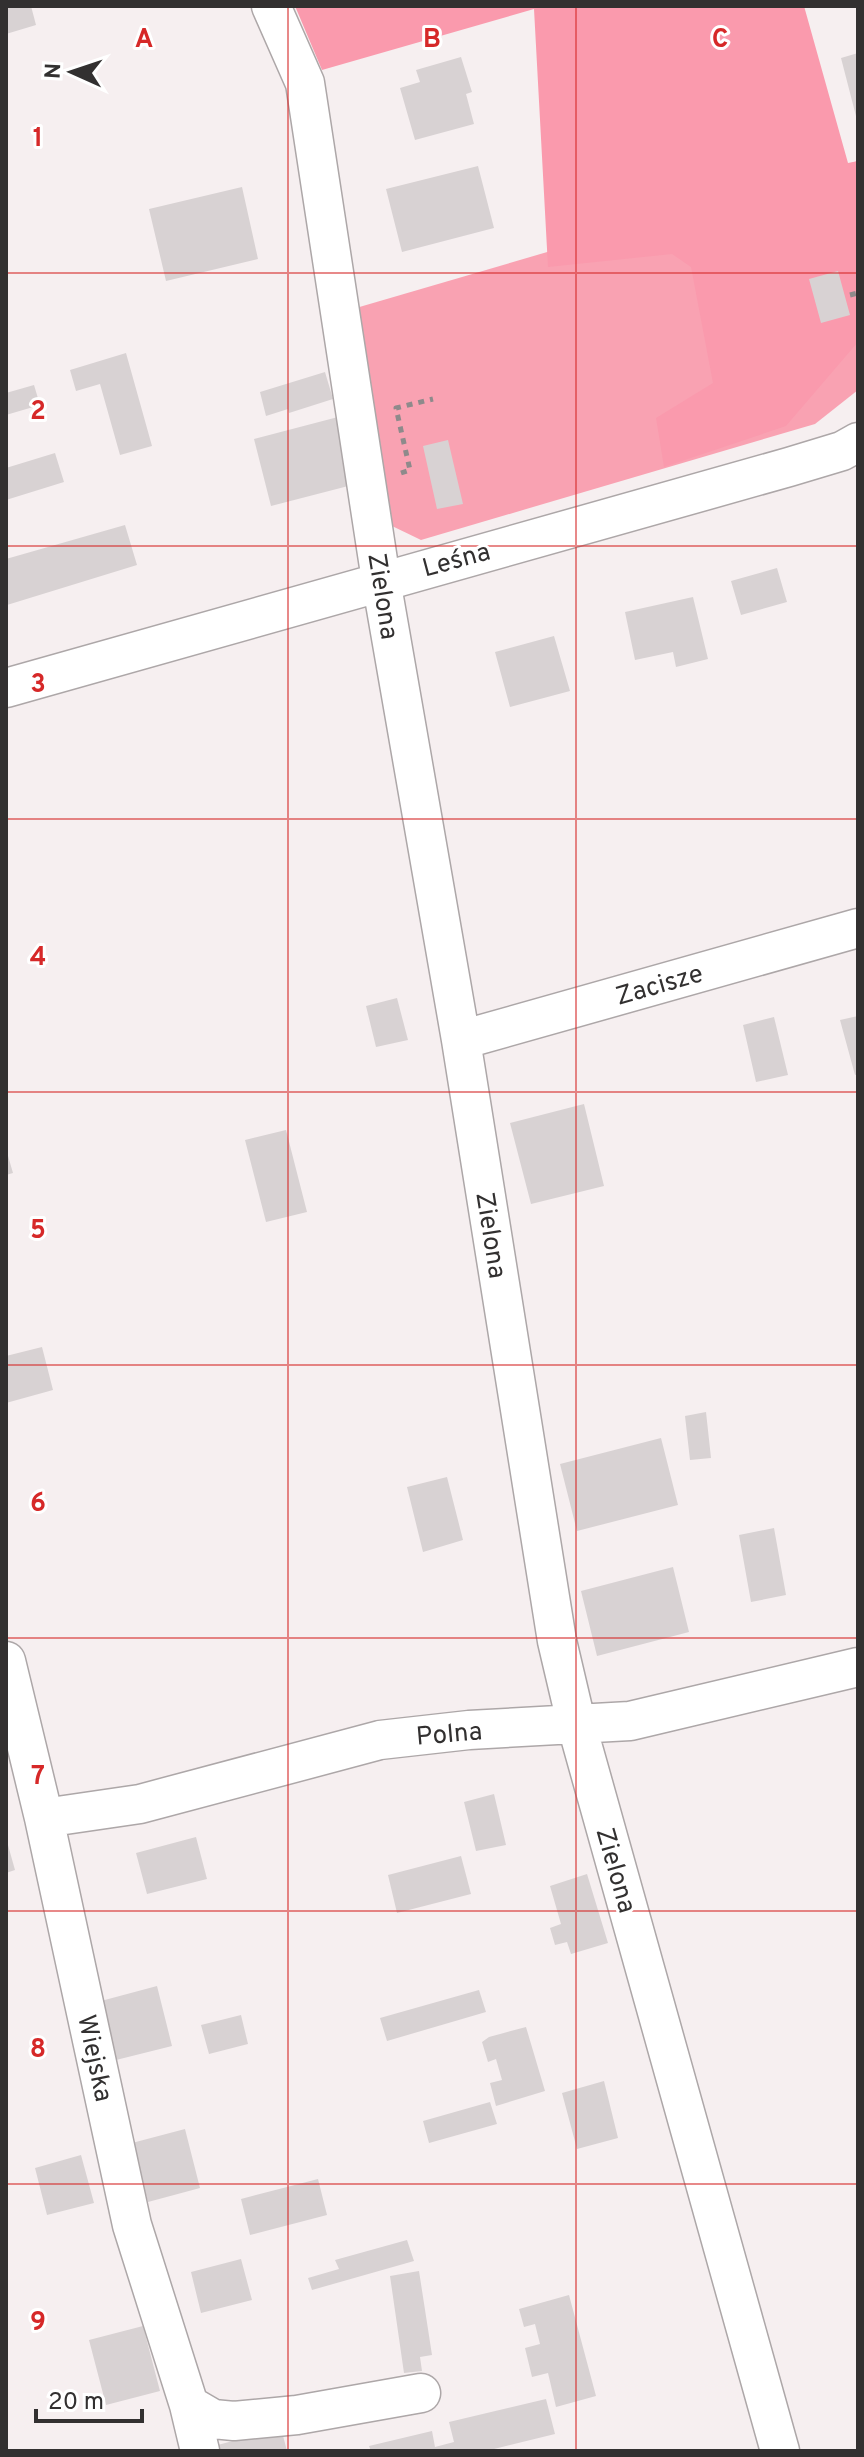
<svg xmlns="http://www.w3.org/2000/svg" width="864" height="2457" viewBox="0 0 864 2457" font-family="Overpass,sans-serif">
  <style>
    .green { fill: #f9a2b2 }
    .forest { fill: #fa9aad }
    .building { fill: #d8d2d3 }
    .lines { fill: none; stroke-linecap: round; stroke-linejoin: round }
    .minor-casing { stroke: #ada7a8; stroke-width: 41 }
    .path { stroke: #8e8a8b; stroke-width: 5; stroke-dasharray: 6 6; stroke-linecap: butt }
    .minor { stroke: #fff; stroke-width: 38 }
    .grid { fill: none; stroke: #d62828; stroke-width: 2; stroke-opacity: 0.55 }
    .labels { text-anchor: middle; stroke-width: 6; stroke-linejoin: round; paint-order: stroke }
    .street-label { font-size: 26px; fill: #323030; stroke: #fff }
    .grid-label { font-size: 26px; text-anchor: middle; font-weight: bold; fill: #d62828; stroke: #fff; stroke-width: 6; stroke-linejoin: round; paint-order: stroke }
  </style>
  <rect width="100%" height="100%" fill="#f6eff0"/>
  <path class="green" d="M858,161V390L815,424L421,540L390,525L356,308Z"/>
  <path class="forest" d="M295,6H804L848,163L858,161V342L786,426L664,467L656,418L713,383L691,267L672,254L548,267L534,9L322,70Z"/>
  <path class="building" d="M6,6H31L36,25L6,34Z
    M858,53V119L857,120L841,58Z
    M461,57L472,92L466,94L474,124L415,140L400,88L420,82L416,70Z
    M478,166L494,228L402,252L386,189Z
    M242,187L258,259L166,281L149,209Z
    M838,271L850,315L821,323L809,279Z
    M126,353L152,446L120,455L100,384L76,391L70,370Z
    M325,372L333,399L289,413L288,409L266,416L260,392Z
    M34,385L40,405L6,415V393Z
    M338,417L356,484L271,506L254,439Z
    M448,440L463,504L437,509L423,446Z
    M55,453L64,482L6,500V468Z
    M125,525L137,565L7,605L6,559Z
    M777,568L787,602L741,615L731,581Z
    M693,597L708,659L676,667L673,652L635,660L625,612Z
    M554,636L570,691L510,707L495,652Z
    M397,998L408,1040L376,1047L366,1006Z
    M858,1016V1074L855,1075L840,1020Z
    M774,1017L788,1075L756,1082L743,1025Z
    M584,1104L604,1186L531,1204L510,1123Z
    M286,1130L307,1212L266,1222L245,1140Z
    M6,1149L13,1173L6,1175Z
    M42,1347L53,1390L6,1403V1356Z
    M706,1412L711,1458L690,1460L685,1416Z
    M661,1438L678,1505L577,1531L560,1464Z
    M447,1477L463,1540L423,1552L407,1487Z
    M774,1528L786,1595L751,1602L739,1535Z
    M673,1567L689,1632L597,1656L581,1591Z
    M494,1794L506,1845L476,1851L464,1802Z
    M196,1837L207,1879L147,1894L136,1853Z
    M6,1838L15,1870L6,1873Z
    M461,1856L471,1894L397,1913L388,1875Z
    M587,1874L608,1943L571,1954L567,1942L555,1945L550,1928L561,1924L550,1886Z
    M157,1986L172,2046L116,2060L101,2001Z
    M479,1990L486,2012L387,2041L380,2018Z
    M241,2015L248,2044L209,2054L201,2025Z
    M526,2027L545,2091L496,2106L490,2083L502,2080L496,2059L488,2062L482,2042L489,2037Z
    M604,2081L618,2138L577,2149L562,2093Z
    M490,2102L497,2124L429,2143L423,2121Z
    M185,2129L200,2188L148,2202L132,2143Z
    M81,2155L94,2203L47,2215L35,2168Z
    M318,2179L327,2215L250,2235L241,2199Z
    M407,2240L414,2261L312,2290L308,2278L339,2269L335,2260Z
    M241,2259L252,2300L201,2313L191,2272Z
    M419,2271L432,2355L420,2357L422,2371L404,2373L390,2276Z
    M569,2295L596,2396L556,2407L548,2373L532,2377L525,2348L540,2344L535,2324L524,2327L519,2309Z
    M143,2326L160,2391L106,2405L89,2340Z
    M546,2399L555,2434L486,2451H371L369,2446L432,2431L435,2447L454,2442L449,2422Z
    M281,2428L287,2451H215L214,2446Z"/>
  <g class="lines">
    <defs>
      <path id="minor" d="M271,6L305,83L381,580L461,1040L557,1641L577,1726L780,2451
        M6,688L789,467L842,451L858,442
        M461,1040L858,928
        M6,1661L44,1818L132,2225L189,2405L200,2451
        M44,1818L140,1804L380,1740L469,1730L630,1721L858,1667
        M189,2405L213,2419L234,2421L297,2415L421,2393"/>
    </defs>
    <use href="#minor" class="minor-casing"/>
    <path class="path" d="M850,295L858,293
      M401,473L410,470L396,408L433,399"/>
    <use href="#minor" class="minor"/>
  </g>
  <path class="grid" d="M288,6V2451M576,6V2451M6,273H858M6,546H858M6,819H858M6,1092H858M6,1365H858M6,1638H858M6,1911H858M6,2184H858"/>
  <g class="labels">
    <g class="street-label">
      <text transform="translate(456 559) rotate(-15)" y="9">Leśna</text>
      <text transform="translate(384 596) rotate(81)" y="9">Zielona</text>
      <text transform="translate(659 984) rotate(-16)" y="9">Zacisze</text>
      <text transform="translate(492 1235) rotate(81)" y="9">Zielona</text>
      <text transform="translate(449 1733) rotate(-5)" y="9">Polna</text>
      <text transform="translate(617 1870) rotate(74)" y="9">Zielona</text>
      <text transform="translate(96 2058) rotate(78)" y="9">Wiejska</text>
    </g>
  </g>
  <g class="grid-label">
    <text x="144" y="47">A</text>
    <text x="432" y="47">B</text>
    <text x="720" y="47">C</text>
    <text x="38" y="146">1</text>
    <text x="38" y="419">2</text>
    <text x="38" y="692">3</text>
    <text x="38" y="965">4</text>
    <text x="38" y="1238">5</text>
    <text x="38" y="1511">6</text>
    <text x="38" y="1784">7</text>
    <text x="38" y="2057">8</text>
    <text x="38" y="2330">9</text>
  </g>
  <rect width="864" height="2457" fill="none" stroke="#323030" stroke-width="16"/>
  <g transform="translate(72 72) rotate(273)" stroke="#ffffff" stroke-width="6" paint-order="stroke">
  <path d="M0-6L14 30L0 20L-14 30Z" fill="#323030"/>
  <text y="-12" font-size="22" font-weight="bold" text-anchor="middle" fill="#323030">N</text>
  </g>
  <path d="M36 2409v12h106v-12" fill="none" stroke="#323030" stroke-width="4"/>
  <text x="48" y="2409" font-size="24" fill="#323030" stroke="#ffffff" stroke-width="6" paint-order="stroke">20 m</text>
</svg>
